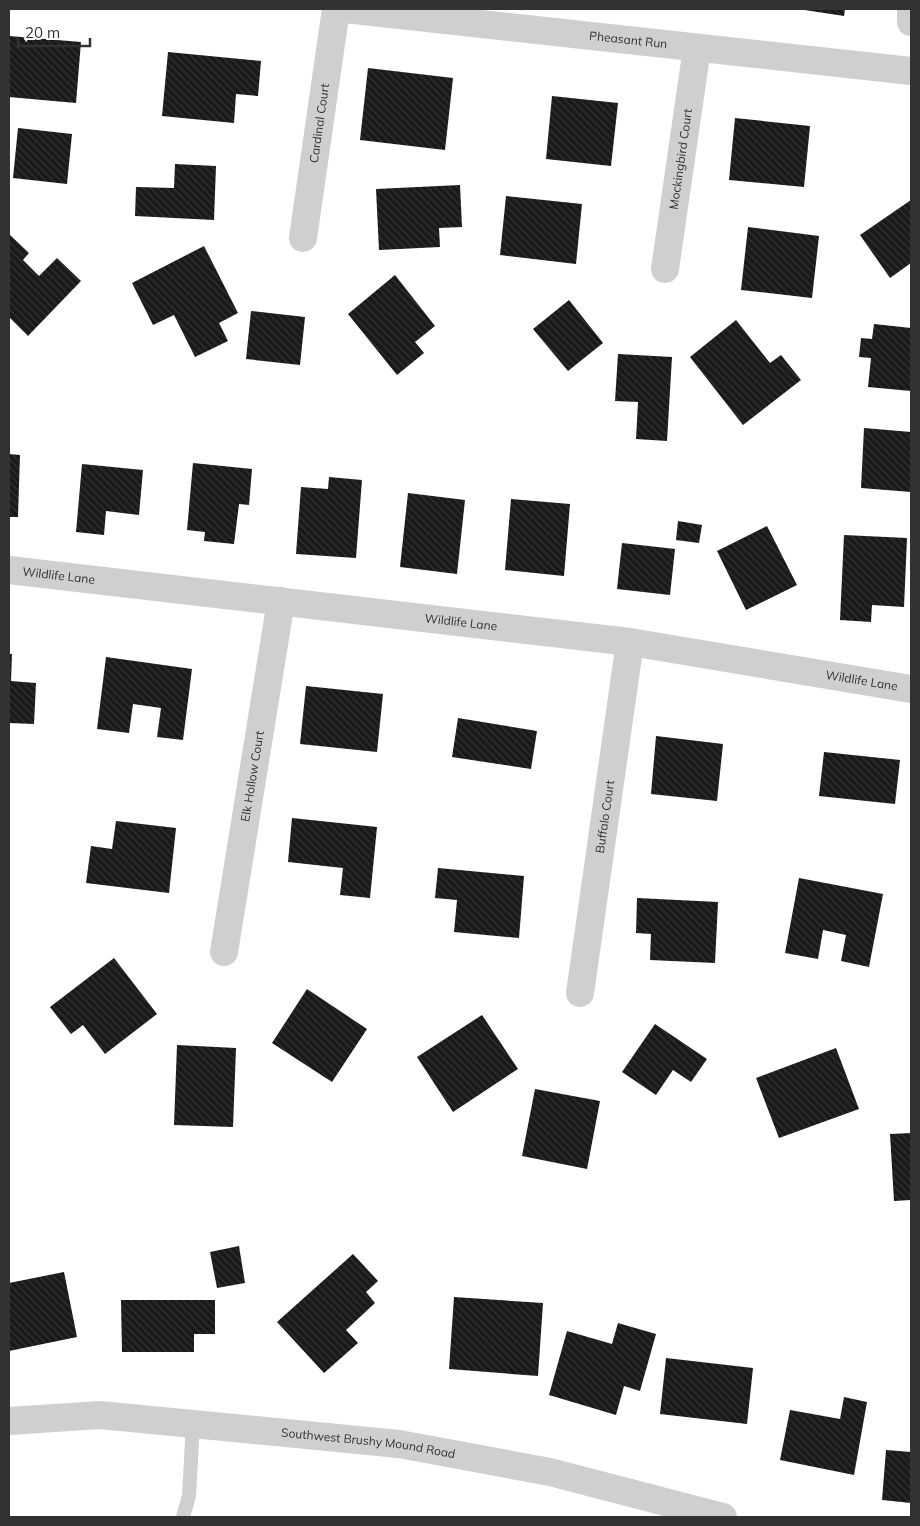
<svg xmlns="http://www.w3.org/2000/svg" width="920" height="1526" viewBox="0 0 920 1526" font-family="Mulish,sans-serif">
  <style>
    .building { fill: url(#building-back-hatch) }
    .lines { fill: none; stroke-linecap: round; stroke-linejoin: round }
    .lane { stroke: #cfcfcf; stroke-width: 14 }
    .street { stroke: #cfcfcf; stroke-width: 28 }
    .labels { text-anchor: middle; stroke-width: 5; stroke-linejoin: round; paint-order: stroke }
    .street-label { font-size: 12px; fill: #323232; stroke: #fff }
  </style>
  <defs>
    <pattern id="building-back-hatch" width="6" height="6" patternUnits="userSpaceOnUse" patternTransform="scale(1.25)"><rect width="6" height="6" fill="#191919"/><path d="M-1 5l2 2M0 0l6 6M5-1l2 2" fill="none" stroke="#323232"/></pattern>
  </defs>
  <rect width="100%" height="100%" fill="#fff"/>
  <path class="building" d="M798,9H845L844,16Z
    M9,36L81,42L76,103L9,97Z
    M168,52L261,61L258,96L236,94L234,123L162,116Z
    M368,68L453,78L445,150L360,140Z
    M552,96L618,103L611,166L546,159Z
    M735,118L810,126L804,187L729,180Z
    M18,128L72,134L67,184L13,178Z
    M175,164L216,166L214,220L135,216L136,187L174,188Z
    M460,185L462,227L439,228L440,247L379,250L376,189Z
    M506,196L582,204L576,264L500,255Z
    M911,200V263L890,278L860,235Z
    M748,227L819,236L812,298L741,290Z
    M9,234L29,253L23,260L39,276L57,258L81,281L28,336L9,317Z
    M204,246L238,313L219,323L228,341L195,357L174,315L153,325L132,283Z
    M395,275L435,326L415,342L424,353L397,375L348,314Z
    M569,300L603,343L568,371L533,329Z
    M251,311L305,317L300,365L246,359Z
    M736,320L770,363L781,355L801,380L743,425L690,357Z
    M874,324L911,328V391L868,387L871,358L859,357L861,338L872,339Z
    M618,354L672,357L667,441L636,439L638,402L615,401Z
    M864,428L911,432V492L861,488Z
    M9,454L20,455L18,517H9Z
    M193,463L252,469L249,505L239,504L234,544L204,541L205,532L187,530Z
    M82,464L143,470L139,515L106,511L104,535L76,532Z
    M329,477L362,480L356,558L296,554L301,487L328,489Z
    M408,493L465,500L457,574L400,567Z
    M511,499L570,504L564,576L505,570Z
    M678,521L702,525L699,543L676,540Z
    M767,526L797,585L746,610L717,551Z
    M844,535L907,538L904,607L872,605L871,622L840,620Z
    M622,543L675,549L670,595L617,589Z
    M9,654H12L11,681L36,683L34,724L9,723Z
    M106,657L192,669L183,740L157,737L161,708L133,704L129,733L97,729Z
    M306,686L383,694L377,752L300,744Z
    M458,718L537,731L531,769L452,757Z
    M656,736L723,744L717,801L651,794Z
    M824,752L900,760L895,804L819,796Z
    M292,818L377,827L370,898L340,895L343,868L288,862Z
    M116,821L176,828L169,893L86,883L91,846L112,849Z
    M438,868L524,876L519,938L454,932L457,900L435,898Z
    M799,878L883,894L869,967L841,961L846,935L823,930L818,959L785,953Z
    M637,898L718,902L715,963L650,960L651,934L636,933Z
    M114,958L157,1014L105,1054L83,1025L71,1034L50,1007Z
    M307,989L367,1029L332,1082L272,1043Z
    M482,1015L518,1069L453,1112L417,1057Z
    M655,1024L707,1059L691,1082L673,1070L656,1095L622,1072Z
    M177,1045L236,1048L233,1127L174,1125Z
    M836,1048L859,1109L779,1138L756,1078Z
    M535,1089L600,1101L587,1169L522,1156Z
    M911,1133V1200L894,1201L890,1134Z
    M239,1246L245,1283L217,1288L210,1252Z
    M353,1254L378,1281L366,1292L375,1303L346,1330L358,1343L324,1373L277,1322Z
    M64,1272L77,1337L9,1351V1283Z
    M454,1297L543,1303L538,1376L449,1369Z
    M121,1300H215V1334H194V1352H122Z
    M618,1323L656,1334L640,1391L624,1386L616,1415L549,1395L567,1331L612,1344Z
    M666,1358L753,1368L747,1424L660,1414Z
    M844,1397L867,1402L854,1475L780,1460L790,1410L840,1419Z
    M886,1450L911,1452V1503L882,1500Z"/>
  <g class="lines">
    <path class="lane" d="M183,1517L189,1496L193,1423"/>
    <g class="street">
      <path id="s1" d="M345,9L911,71"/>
      <path d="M911,11V22"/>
      <path id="s2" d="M303,238L336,9"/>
      <path id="s3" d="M665,269L697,48"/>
      <path id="s4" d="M9,570L630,642L911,689"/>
      <path id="s5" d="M224,952L281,601"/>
      <path id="s6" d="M580,993L630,642"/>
      <path id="s7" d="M9,1421L100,1415L399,1444L550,1472L723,1517"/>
    </g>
  </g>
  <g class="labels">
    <g class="street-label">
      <text dy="4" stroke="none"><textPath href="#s1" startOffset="285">Pheasant Run</textPath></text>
      <text dy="4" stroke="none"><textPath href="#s2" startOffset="116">Cardinal Court</textPath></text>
      <text dy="4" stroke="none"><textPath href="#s3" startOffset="111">Mockingbird Court</textPath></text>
      <text dy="4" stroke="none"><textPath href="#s4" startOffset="50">Wildlife Lane</textPath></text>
      <text dy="4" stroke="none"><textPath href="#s4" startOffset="455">Wildlife Lane</textPath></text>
      <text dy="4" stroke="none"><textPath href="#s4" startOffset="860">Wildlife Lane</textPath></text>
      <text dy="4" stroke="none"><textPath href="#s5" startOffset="178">Elk Hollow Court</textPath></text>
      <text dy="4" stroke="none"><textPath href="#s6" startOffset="178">Buffalo Court</textPath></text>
      <text dy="4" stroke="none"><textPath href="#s7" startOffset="361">Southwest Brushy Mound Road</textPath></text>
    </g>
  </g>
  <rect width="920" height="1526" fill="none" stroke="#323232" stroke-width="20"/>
  <path d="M18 38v8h72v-8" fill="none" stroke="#323232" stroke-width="2.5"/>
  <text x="25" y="38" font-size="15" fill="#323232" stroke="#ffffff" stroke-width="4" paint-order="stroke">20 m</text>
</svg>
